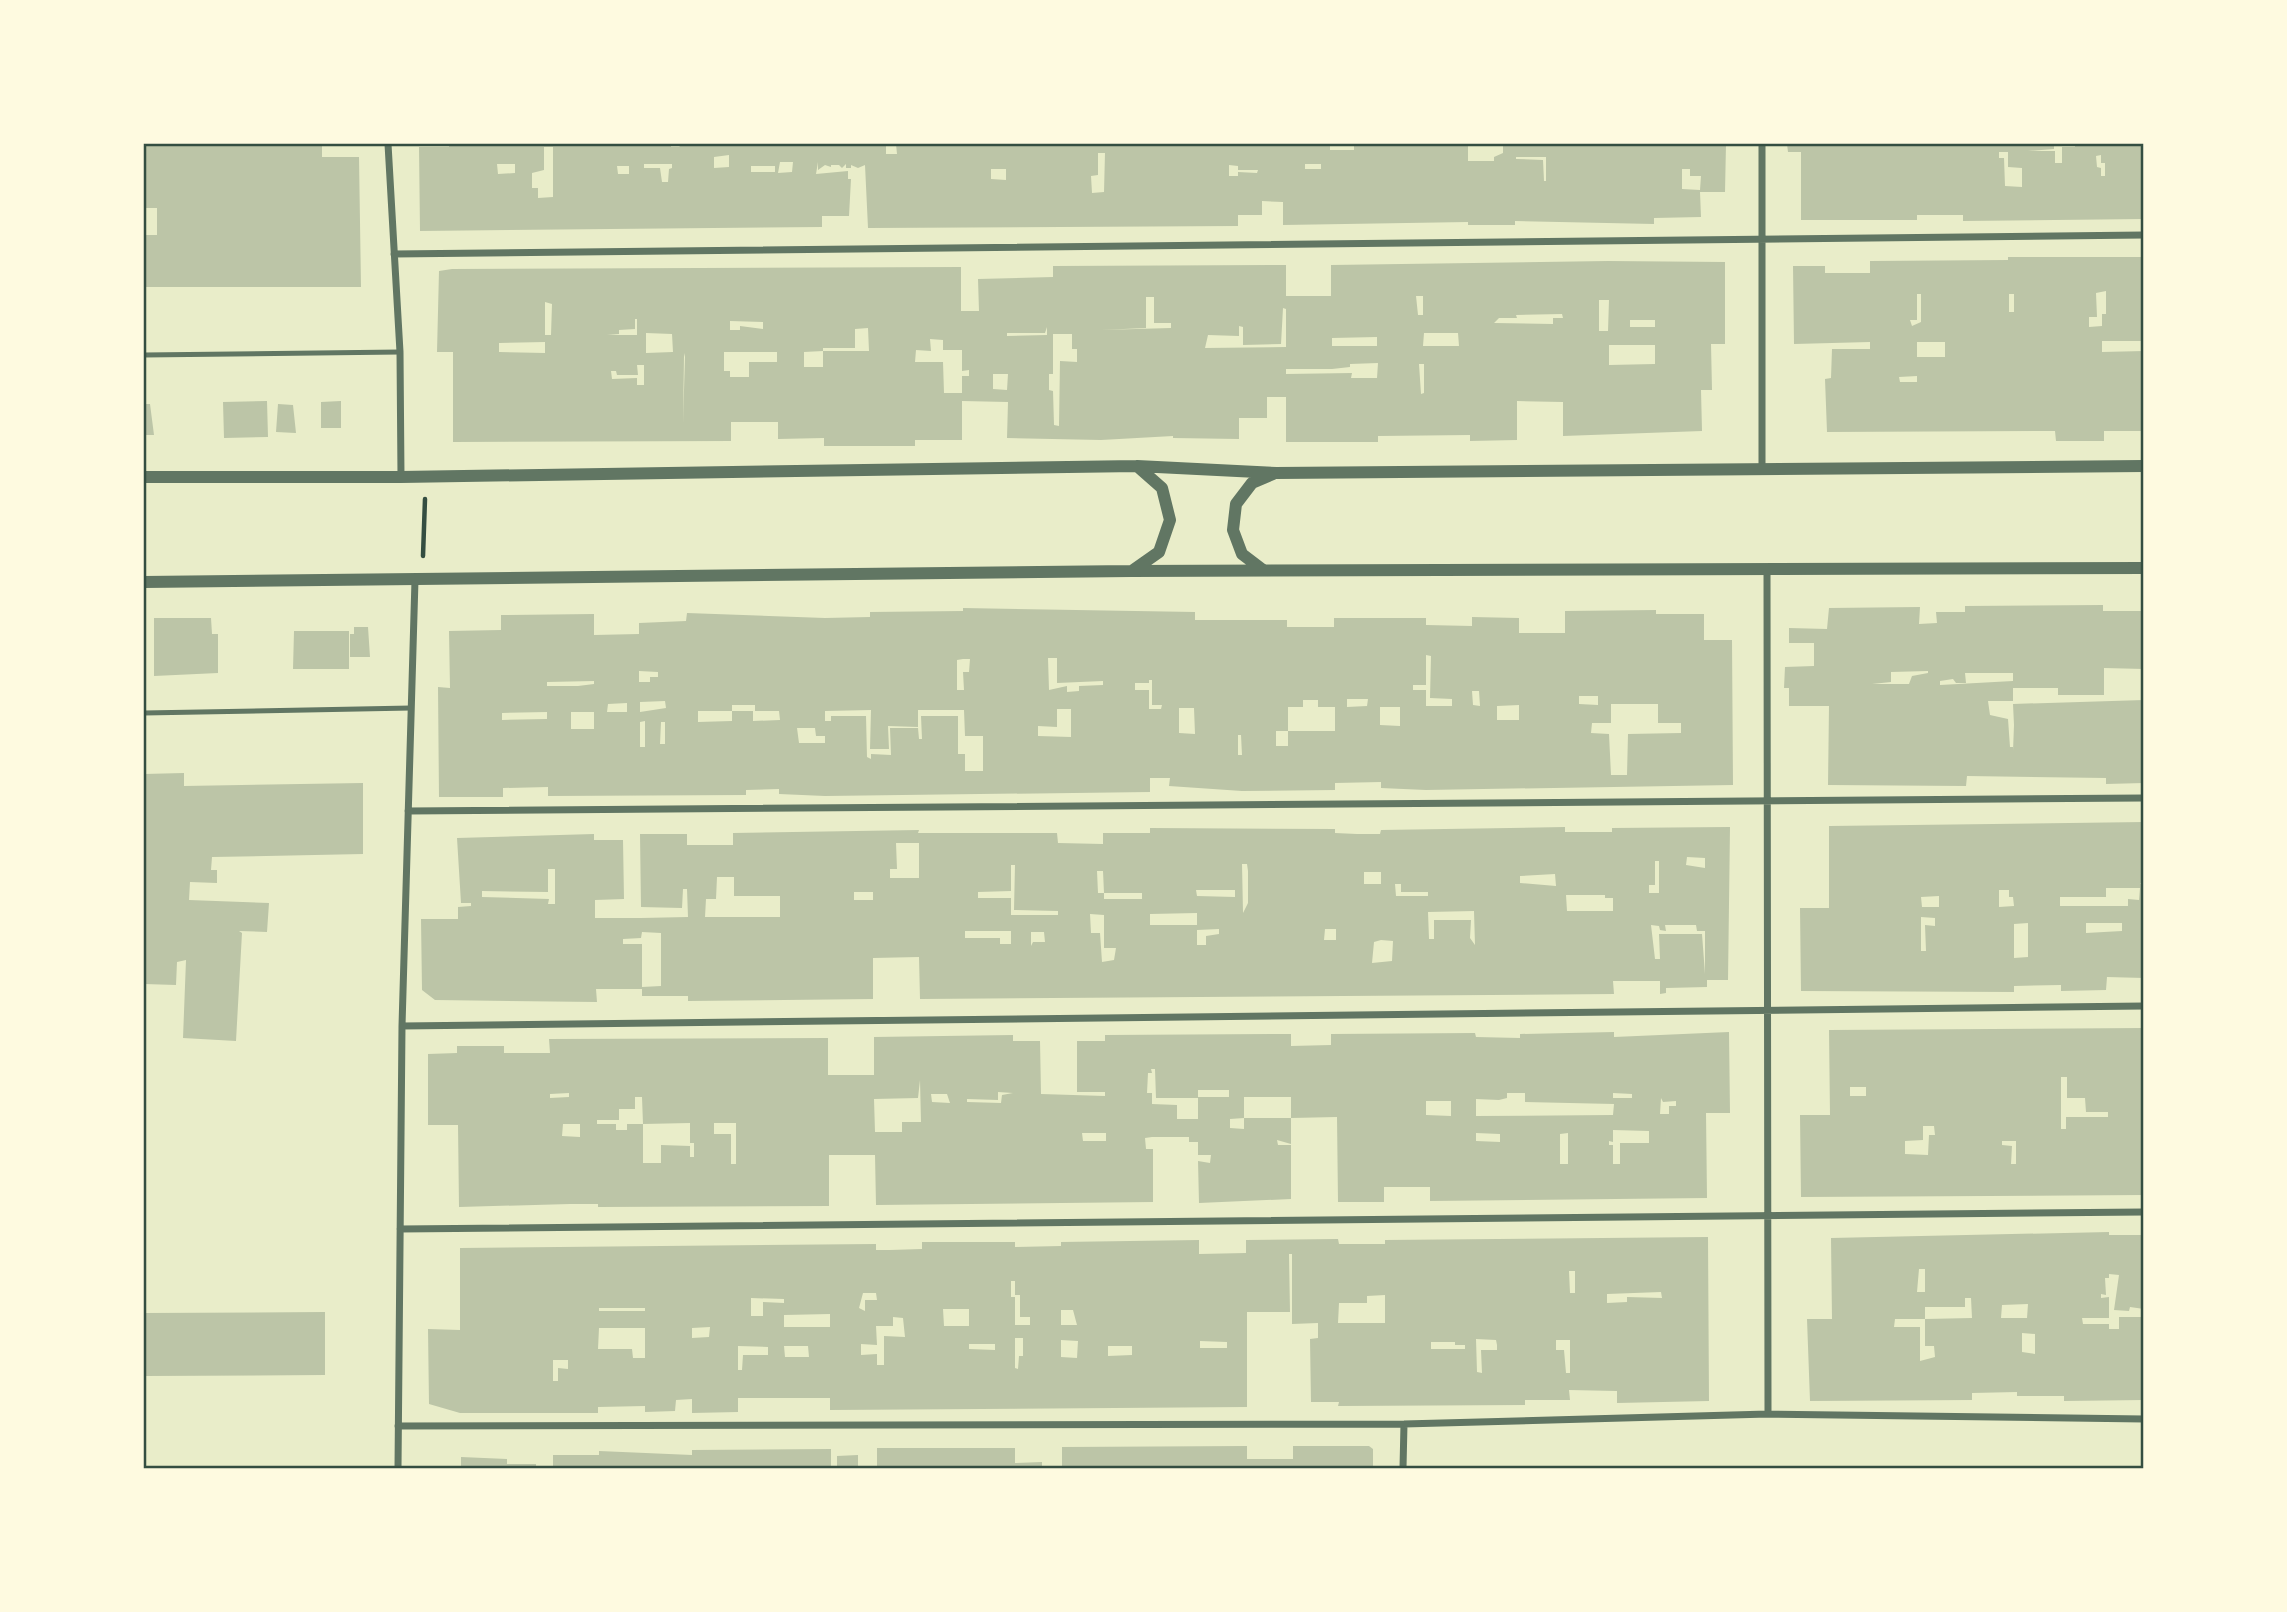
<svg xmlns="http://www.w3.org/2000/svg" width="2287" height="1612" viewBox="0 0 2287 1612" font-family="Poppins,sans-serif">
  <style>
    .building { fill: #bcc5a7; fill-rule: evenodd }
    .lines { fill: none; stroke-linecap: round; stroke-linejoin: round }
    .path { stroke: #344e41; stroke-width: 4.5 }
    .service { stroke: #617663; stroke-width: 5 }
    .minor { stroke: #617663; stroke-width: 7 }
    .tertiary { stroke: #617663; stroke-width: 12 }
    .neatline { fill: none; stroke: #344e41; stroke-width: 2.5 }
  </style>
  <rect width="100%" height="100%" fill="#e9edc9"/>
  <path class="building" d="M144,144H322V157H359L361,287H144V235H157V208H144Z
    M449,144H671V147H679L682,144H886V154H897L896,144H1330V150H1354V144H1468V161H1494V157L1503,153V144H1726L1725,192H1700L1701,217L1654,218V224L1515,221V225H1468V222L1283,225V202L1262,201V215H1238V226L868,228L865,165L858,168L851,165V168H846V164L842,168L839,165H831V167L825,165L818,170V162L816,174L848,171V179H851L849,216H822V227L420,231L419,147H449ZM544,147H553V197L538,198V188H532V173L544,170ZM1098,153H1105L1104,192L1092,193L1091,176L1098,175ZM729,155V167L714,168V157ZM1516,157H1546V181H1544L1543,160L1516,159ZM780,162H793L792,172L778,173ZM497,164H515V173L498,174ZM644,164H672V168L669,169L668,182H662L660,168H644ZM1305,164H1321V169H1305ZM1229,165L1238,166V170H1258L1257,173L1238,172V176H1229ZM617,166H629V174H618ZM751,166H775V172H751ZM991,169H1006V180L991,179ZM1682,169H1690V176H1701L1700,190L1682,189Z
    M1787,144H2054V149L2028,151H2055V163H2062V147H2075V144H2144V219L1963,221V215H1917V220H1801V152H1788ZM1999,152H2008V167L2022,168V187L2005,186L2004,158H1999ZM2101,155V163H2105V176H2101V168L2097,167L2096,156Z
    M2008,257H2144V341H2102V352L2144,351V431H2104V441H2056L2055,431L1827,432L1825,379L1831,378L1832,349H1870V342L1794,344L1793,266H1825V273H1870V261L2008,260ZM2106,291V314H2102V326L2089,327V317H2097L2096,293ZM1917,294H1921V322L1912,326L1910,320H1917ZM2009,294H2014V312H2009ZM1917,342H1945V357H1917ZM1917,376V382H1900L1899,377Z
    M1608,261L1725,262V344H1711L1712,390H1701L1702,431L1563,436V402L1517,401V440L1470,441V435L1378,436V442H1286V397H1267V418H1239V439L1173,438V436L1101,440L1007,438L1008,402L962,401V440H915V446H824V438L778,439V422H731V441L453,442V352H437L439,271L452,269L961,267V311H979L978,279L1053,277V266L1286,265V296H1331V265ZM1416,296H1423V315H1418ZM1146,297H1154V323H1171V328L1101,330L1146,328ZM1599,300H1609L1608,331H1599ZM545,302L552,304L551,335H545ZM1283,308L1286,309V347L1205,348L1208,335L1239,336V326L1243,327V345L1281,344ZM1562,314L1563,318H1553V324L1494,323L1499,318H1517L1516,315ZM635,319H637V335H607L619,334V330L635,329ZM1630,320H1655V327H1630ZM730,321L763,322V329L740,326V330H730ZM1047,327V335L1007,336V333H1045ZM868,328L869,351H823V348H855V329ZM646,333L672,334L673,352L646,353ZM1424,333H1458L1459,346H1423ZM1053,334H1072V349H1077V362L1060,361L1059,426L1054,425L1053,391L1049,390V374H1053ZM1377,337V346H1332V338ZM930,339L943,340V350H962V371L969,370V376H962V393H944L943,362H915L916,350L931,351ZM545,342V353L499,352V343ZM1609,345H1655V364L1609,365ZM823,351V367H804V352ZM724,352H777V362H749V377H730V371H724ZM684,353L685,357L683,423L684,356ZM1378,363L1377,378H1351L1352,373L1286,374V369H1332L1350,367V364ZM1419,364H1424V393L1421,394ZM637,365H644V385H637V378L612,379L611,371H616L617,375H638ZM993,374H1008L1007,390L993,389Z
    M267,401L268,437L224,438L223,402Z
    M341,401V428H321V402Z
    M144,404H150L154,435H144Z
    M278,404L293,405L296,433L276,432Z
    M2103,605V611H2144V669L2104,668V695H2058V688H2013V701H1988L1990,715L2008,719L2010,747H2013V751L2014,725L2013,704L2144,700V783L2106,784V778L1967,776L1966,786L1828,785L1829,706H1789V688H1784L1785,667L1814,666V643H1789V628L1827,629L1829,608L1920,607L1919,624L1937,623L1936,612H1965V606ZM1928,671V673L1912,676L1909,684H1872L1891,682V672ZM1965,673H2013V681L1940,685V681L1953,679L1956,683H1966Z
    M963,608L1195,612V620H1287V627H1334V618H1426V625L1472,626V617L1519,618V633H1565V611L1656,610V614H1704V640H1732L1733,785L1426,790L1381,788V782L1335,783V790L1242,791L1169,786L1170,778H1150V792L825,796L779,794V789L746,790V795L548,796V787L503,788V797H439L438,687L450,688L449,631L501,630V615L594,614V635L639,634V623L686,621L687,613L825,618L870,617V612L963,611ZM1426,655L1431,656L1430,698L1452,699V706H1426V690H1413V685H1426ZM1048,658H1057V683L1103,681V685L1079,686V691L1067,692V686L1049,690ZM963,659H970L969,672H963L964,690H957V660ZM639,671L658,672V677H650V682H639ZM1149,680H1152V705H1162L1161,709H1149V690H1135V683H1149ZM594,681V684L578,686H547V682ZM1472,691H1479L1480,706L1473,705ZM1579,696H1598V705L1579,704ZM1347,699H1368L1367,706L1347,707ZM1303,700H1318V707H1335V731H1288V746H1276V731H1288V707H1303ZM665,701L666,708L640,712V702ZM627,703V712H607L608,704ZM1611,704H1658V723H1681V733L1628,734L1627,775H1611L1609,734L1591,733L1592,723H1611ZM732,705H755V711H779L780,720L753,721V711H732V721L698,722V711H732ZM1519,705V720H1497V706ZM1380,707H1400V726L1380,725ZM1179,708H1194L1195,734L1179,733ZM1057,709H1071V737L1038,736V726L1057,727ZM871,710L870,749H889L888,726L918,727V710H964L965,736H983V771H965V754H958V716H921L922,739H919L918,728H890L891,755L871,754V759L867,757L866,716H831V721H825V711ZM547,712V719L502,720V713ZM571,712H594V729H571ZM645,721V747H640V722ZM661,722H665V744H660ZM797,728H815L816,736H825V743H799ZM1238,735H1241L1242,755H1238Z
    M154,618H211L212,634H218V673L154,676Z
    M354,627H368L370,657H350V634H354Z
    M294,631H349V669H293Z
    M184,773V786L363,783V854L212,857L211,870H217V883L190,882L189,900L269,903L267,932L239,931L242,933L236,1041L183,1038L186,960L177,962L176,985L144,984V774Z
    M2144,822V880L2140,884H2144V978L2107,977L2106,990L2061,991V985L2014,986V992L1801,991L1800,908H1829V826ZM2106,888H2140L2139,900L2128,899V906H2060V897H2106ZM1999,890H2009V897H2013L2014,906L1999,907ZM1939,896V907H1922L1921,897ZM1921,917L1935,918V926L1925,925L1926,951H1921ZM2028,923V957L2014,958V924ZM2086,923H2122V931L2086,933Z
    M1565,827V832H1612V828L1730,827L1728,980H1707V987L1666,988V993L1660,994V981H1613L1614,994L920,999L919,957L873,958V999L688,1001V996H642V989H596L597,1002L435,1000L422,990L421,919H458V907L471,906V903H461L457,838L594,834V840H623L624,899L595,900V918H641L688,917L687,889H683L682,908L641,907L640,834H687V845H733V833L919,830L918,833H1057L1058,843L1103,844V833H1150V828L1335,829V833L1357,834H1380L1381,830ZM896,843H919V878H890V869H897ZM1687,857L1705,858V868L1686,865ZM1655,861H1659V893H1649V885H1655ZM1242,864H1247L1248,871V903L1243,913ZM1011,865H1015L1014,910L1058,911V915H1011V898H978V892L1011,891ZM548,869H555V904H548L549,899L482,897V891L548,892ZM1097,871H1103L1104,893H1142V899H1104V893H1098ZM1364,872H1381V884H1364ZM1555,874L1556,886L1520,883V876ZM717,877H734V896H780V917H705L706,899H716ZM1395,884H1401V892H1428V896H1396ZM1196,890H1235V897L1197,896ZM854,892H873V900H854ZM1566,895H1605V898H1613V911H1567ZM1474,911L1475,945L1470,938L1471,920H1434V939H1429L1428,912ZM1197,913V925H1150V914ZM1090,914L1104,915V948H1116L1114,960L1102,962L1100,933H1091ZM1651,925L1659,926L1660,930L1666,931L1665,925H1696L1697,931H1705V974L1702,934H1659L1660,959H1655ZM1219,929V934L1206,936V945H1197V930ZM1325,929H1336V940H1324ZM965,931H1011V944H1000V938H965ZM642,932L661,933V986L642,987V944H623V939L641,938ZM1031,932H1044L1045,942H1033L1031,946ZM1381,940L1393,941L1392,961L1372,963L1374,942Z
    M2144,1028V1195L1801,1197L1800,1115H1830L1829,1030ZM2061,1077H2067V1098H2085L2086,1112H2108V1117H2066V1129H2061ZM1850,1087H1866V1096H1850ZM1923,1126H1934L1935,1135H1929L1928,1155L1905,1154V1141L1923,1140ZM2002,1141H2016V1164H2011L2012,1146L2002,1145Z
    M1614,1032V1037L1729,1032L1730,1113H1706L1707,1198L1430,1201V1187H1384V1202H1338L1337,1117L1291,1118V1097H1244V1118L1230,1119V1128L1244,1129V1118H1291V1144L1277,1140L1278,1145H1291V1199L1199,1203L1198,1161L1210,1163L1211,1155H1198V1142H1189V1137H1152L1145,1138L1146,1149H1153V1202L876,1205L875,1155H829V1206L598,1207V1204H570L459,1207L458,1125H428V1054L457,1053V1046H504V1053H550L549,1039L828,1038V1075H874V1037L1013,1035V1041H1040L1041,1094L1105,1096V1092H1077V1041H1105V1035L1291,1034V1046L1331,1045V1034L1475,1033L1476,1037L1520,1038V1034ZM1151,1069H1155L1156,1098H1198V1090H1229V1097H1198V1119H1177V1105L1152,1104V1093H1147L1148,1073H1152ZM920,1080L921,1122H902V1132H875L874,1099L918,1098ZM998,1092L1013,1093L1002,1095L1001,1103L967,1102V1099L998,1100ZM569,1093V1097L550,1098V1094ZM1507,1093H1525V1102L1614,1104L1613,1115L1476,1116V1099L1499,1100L1507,1098ZM1613,1093L1632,1094V1098H1613ZM931,1094H947L950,1103L932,1102ZM635,1097H642L643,1124H627V1130H616V1124H597V1120H619V1109H635ZM1661,1098L1663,1102L1676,1101V1106H1669V1114H1660ZM1426,1101H1451V1116L1426,1115ZM690,1123V1143H694V1157H690V1146L661,1145V1163H643V1124ZM714,1123H736V1164H731V1134H714ZM563,1124H580V1137L562,1136ZM1613,1130L1649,1131V1143H1620V1164H1613V1145H1609V1141L1613,1142ZM1082,1133H1106V1141H1083ZM1476,1133L1500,1134V1142L1476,1141ZM1568,1133V1164H1560V1134Z
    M2109,1232V1235H2144V1309L2130,1307L2129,1311L2114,1310L2119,1275L2109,1274V1278H2105L2106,1295L2101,1294V1298L2109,1297V1318H2082L2083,1324H2109V1329H2119V1317H2144V1400L2064,1401V1396H2017V1392L1972,1393V1400L1810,1401L1807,1319H1832L1831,1238ZM1919,1269H1925V1292H1917ZM1965,1298H1971L1972,1318L1925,1319V1346H1934L1935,1357L1920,1361V1327H1894L1895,1319H1925V1307H1965ZM2028,1304L2027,1318H2001L2002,1305ZM2022,1333L2035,1334V1354L2022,1352Z
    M1708,1237L1709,1401L1617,1403V1391L1569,1390L1570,1400H1525V1405L1338,1406L1339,1402H1311L1310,1339L1318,1338V1323L1292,1324V1254H1289L1290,1312H1247V1407L830,1410V1398H738V1412L692,1413V1399L676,1400L675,1411L645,1412V1406L598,1407V1413H460L429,1404L428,1329L460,1330V1248L876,1244V1250H890L922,1249V1242H1015V1247L1061,1246V1242L1199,1240V1254L1246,1253V1240L1338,1239L1339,1244H1385V1240ZM1569,1271H1575V1293H1570ZM1011,1281H1015V1295H1020V1317H1030V1325H1015V1297H1011ZM1661,1292L1662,1298L1627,1297V1302L1607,1303V1294ZM863,1293H876L877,1300H865V1311L859,1308ZM1385,1295V1323H1338L1339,1303H1367V1296ZM751,1298L784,1299V1303L763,1302V1316H751ZM599,1308H645V1311H599ZM943,1309H969V1326H944ZM1061,1310H1073L1077,1325H1061ZM830,1314V1327H784V1315ZM893,1317L903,1318L905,1337L884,1336V1365H877V1354L861,1355V1344L877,1345L876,1326H893ZM710,1327L709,1337L692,1338V1328ZM599,1328H645V1358H633L632,1349H598ZM1015,1338H1023V1356H1019L1018,1369L1015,1368ZM1476,1339L1496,1340L1497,1345V1350H1481L1482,1373L1477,1372ZM1061,1340L1078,1341L1077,1358L1061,1357ZM1556,1340H1570V1373H1566L1564,1350H1556ZM1200,1341L1227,1342V1348H1200ZM1431,1342H1455V1345H1465V1349H1431ZM969,1344H995V1350L969,1349ZM738,1346L768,1347V1355H743L742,1370H738ZM784,1346H808L809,1357H785ZM1108,1346H1132V1355L1108,1356ZM553,1360H568V1369L558,1368V1381H553Z
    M325,1312V1375L144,1376V1313Z
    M1247,1446V1459H1293V1446H1369L1373,1449V1468H1062V1447Z
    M877,1448H1015V1463L1042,1462V1468H877Z
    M831,1449V1468H553V1455H599V1451L692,1455V1450Z
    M858,1455V1468H837V1456Z
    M461,1457L507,1459V1464H536V1468H461Z"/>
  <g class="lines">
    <path class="path" d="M423,556L425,499"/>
    <path class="service" d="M144,355L400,352
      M144,713L411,708"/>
    <path class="minor" d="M388,144L400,352L401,477
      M394,254L2144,235
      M1762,470V144
      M1767,570L1768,1414
      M408,811L2144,798
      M402,1026L2144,1006
      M400,1229L2144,1212
      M398,1426L1404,1424L1768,1414L2144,1419
      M398,1468L402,1026L415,580
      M1403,1468L1404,1424"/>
    <path class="tertiary" d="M144,477H401L1137,466L1276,473L2144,466
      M1263,570L1242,554L1233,530L1236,504L1252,483L1273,474
      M1132,571L1159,552L1170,520L1162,488L1137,466
      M144,582L1131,571L2144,568"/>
  </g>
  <rect width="2287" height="1612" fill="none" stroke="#fefae0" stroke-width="290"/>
  <rect x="145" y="145" width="1997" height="1322" class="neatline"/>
</svg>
